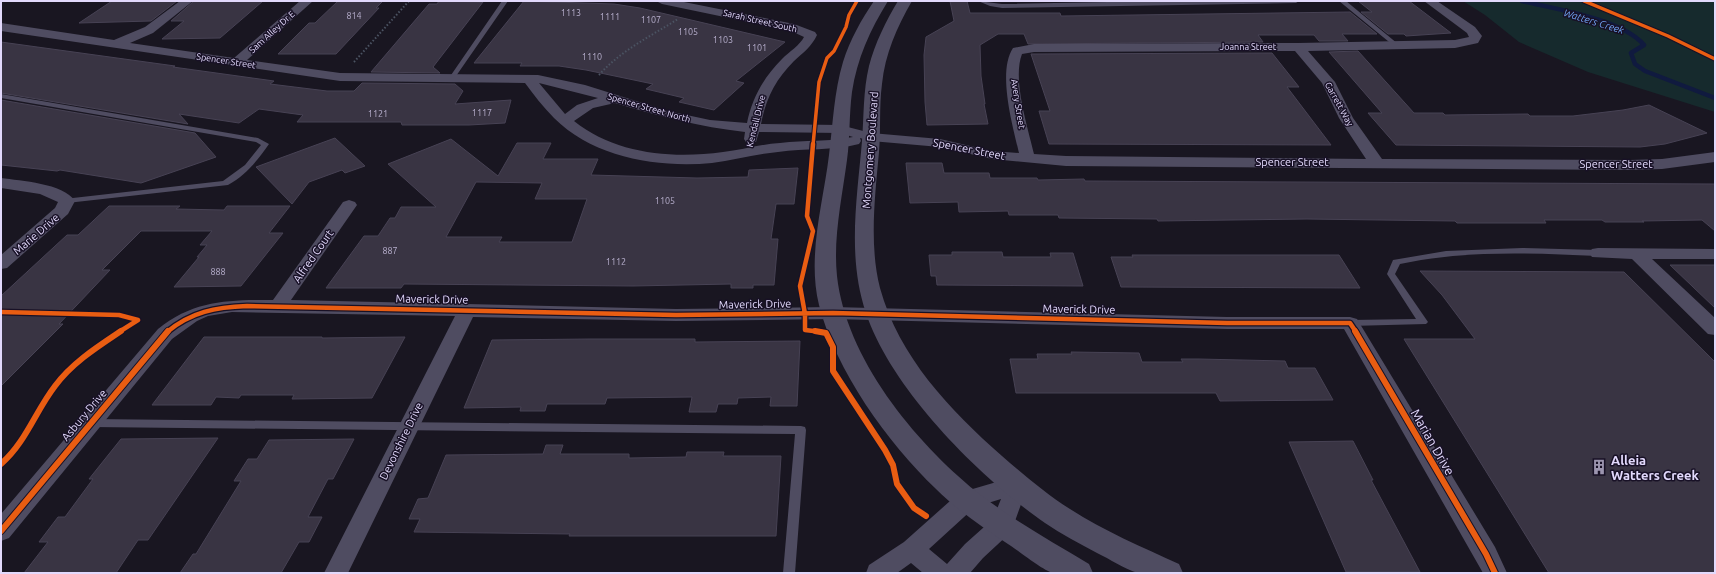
<svg xmlns="http://www.w3.org/2000/svg" width="1716" height="574" viewBox="0 0 1716 574" font-family="Ubuntu,sans-serif">
  <style>
    .green { fill: #162a2d }
    .lines { fill: none; stroke-linecap: round; stroke-linejoin: round }
    .stream { stroke: #101a3f; stroke-width: 4.5 }
    .building { fill: #393443; stroke: #474254; fill-rule: evenodd }
    .path { stroke: #4b5362; stroke-width: 2; stroke-dasharray: 1.5 2; stroke-linecap: butt }
    .service { fill: #4f4c61; fill-rule: evenodd }
    .minor { fill: #4f4c61; fill-rule: evenodd }
    .tertiary { fill: #4f4c61; fill-rule: evenodd }
    .cycleway-far2-casing { stroke: #181126; stroke-width: 5.5 }
    .cycleway-far1-casing { stroke: #181126; stroke-width: 7 }
    .cycleway-casing { stroke: #181126; stroke-width: 8 }
    .cycleway-far2 { stroke: #e95d12; stroke-width: 3.5 }
    .cycleway-far1 { stroke: #e95d12; stroke-width: 4.5 }
    .cycleway { stroke: #e95d12; stroke-width: 6 }
    .labels { text-anchor: middle; stroke-width: 3; stroke-linejoin: round; paint-order: stroke }
    .number-label { font-size: 9px; fill: #b8b0ce }
    .far-street-label { font-size: 9px; fill: #e2d9fc; stroke: #181126 }
    .far-water-label { font-size: 10px; font-style: italic; fill: #70a4f4; stroke: #181126 }
    .street-label { font-size: 11px; fill: #e2d9fc; stroke: #181126 }
    .near-street-label { font-size: 13px; fill: #e2d9fc; stroke: #181126 }
    .near-poi-label { font-size: 13px; font-weight: bold; fill: #e2d9fc; stroke: #181126; text-anchor: start }
  </style>
  <rect width="100%" height="100%" fill="#191621"/>
  <path class="green" d="M1463,1H1715V112L1588,72L1519,42L1485,15Z"/>
  <g class="lines">
    <path class="stream" d="M1522,1C1555,9 1622,19 1644,45L1631,53L1635,64L1645,71L1715,98"/>
  </g>
  <path class="building" d="M112,1H177L151,21L79,23Z
    M194,1H263L220,38L162,39L184,21H171Z
    M338,1H383L376,8H379L336,54H278L309,23H315Z
    M439,1L483,2L433,67L440,73L371,72L429,4H437Z
    M524,1L614,4L640,8L785,42L736,81L744,83L714,110L679,102L684,98L646,89L653,84L586,70L559,66H520L522,63H474Z
    M950,1H967L970,13H1060L1061,16L1350,12L1377,34H1342L1348,41H1319L1314,35H1258L1263,42L1028,44L1024,34H998L980,45L981,76L985,104H984L988,124L927,125L925,102L924,55L926,37L954,21Z
    M1358,1H1409L1451,33L1406,36L1404,34H1388L1361,12H1372Z
    M1,42L175,66L173,67L274,81L270,84L327,91H354L362,83L455,84L463,91L455,104L511,100L505,123L469,125H402L401,122H297L303,115L259,109L239,123L179,114L188,124L1,93Z
    M1358,51L1414,113H1443L1445,115L1528,114L1530,116H1573L1623,110L1649,105L1707,133L1665,144L1640,147L1396,145L1368,113H1382L1329,52Z
    M1272,53L1299,87H1287L1331,145L1049,144L1039,111H1050L1031,54Z
    M1,100L195,133L216,157L141,183L60,170L57,171L1,165Z
    M335,138L365,166L345,173L342,170L309,182L292,204L256,167Z
    M451,139L498,176L517,143H551L543,159H598L591,175L697,178L748,177L749,170L798,168L794,204H776L771,239H778L774,285H753V288H731V284L633,286L404,284L401,288H326L364,236H378L390,218H395L401,207H436L388,164ZM476,182L542,183L535,199H587L572,242H499L502,237H446Z
    M906,163H942L944,173H989L990,178H1037L1038,180L1084,179L1085,181L1715,184V231L1702,220L1642,221L1644,222H1605L1602,220H1544L1546,223H1457L1455,221L1307,219L1158,221L1157,219L1059,218L1058,215H1009L1008,211L959,212L958,202L910,203Z
    M109,206H180L176,209L224,210L227,206H290L269,233H283L241,286L174,287L199,257H197L207,245H200L212,231H141L102,270H110L59,324H63L1,386V296L67,235H78Z
    M952,252H1002L1003,257H1051L1050,253H1073L1083,286L937,285L936,276H931L929,255H952Z
    M1132,255H1339L1360,288L1121,287L1111,257H1133Z
    M1670,265H1715V308Z
    M1420,271L1624,272L1715,362V573H1549L1404,339H1475L1442,295Z
    M204,337H322V338L405,337L372,398L292,399L294,395H241L239,398L216,397L211,405H152Z
    M590,339H695V342L800,341L797,406H770L771,397L738,398L737,404H718L716,412H689L692,397L607,398L605,404H547L545,411H520L521,407L464,408L492,340Z
    M1071,352L1139,353L1142,362H1183L1181,359H1199L1285,361L1288,368H1315L1333,400L1220,401L1216,393H1016L1010,359H1038L1037,354H1072Z
    M218,438L148,540H138L116,573H24L48,542H39L58,517H65L93,479H89L121,439Z
    M354,439L333,479H328L308,517H322L309,542H299L281,573H180L193,554H196L241,481H234L248,459H257L269,440Z
    M1353,441L1373,480H1371L1420,572H1346L1289,442Z
    M546,445H563L560,454H629V458L686,457L687,452H724L723,456H781L776,536H569L570,534L414,532L420,519H409L418,499L428,498L446,455L543,454Z"/>
  <g class="lines">
    <path class="path" d="M354,62L409,1
      M599,75C620,51 651,36 678,19"/>
    <path class="service" d="M502,1H508L454,79H450L449,78Z
      M978,1L1002,4L1160,1H1299L1296,3L1002,8L990,6Z
      M1339,1H1346L1398,44V46H1394Z
      M1,94L258,138L269,144C257,161 246,175 228,185L67,203H64L63,201L64,199L223,181L245,165L261,145L256,142L1,98Z
      M1522,248L1598,250L1602,253L1598,256C1531,253 1465,250 1400,264L1395,274L1428,322L1426,324L1350,326L1345,323L1350,320L1416,319L1387,274L1393,260L1446,251Z
      M91,419L801,426L805,427L806,430L795,573H783L795,434L91,427L87,426L86,423L87,420Z"/>
    <path class="minor" d="M180,1H193L153,33L130,43L234,58L300,1H313L247,60L340,73L538,75L585,85L668,111L710,120L747,123C752,98 764,77 782,59C789,52 800,45 804,37L791,31L662,4L656,1H679L794,24L815,32L817,35C812,46 803,53 794,61C776,79 766,98 761,124L840,125L871,133L940,139L992,151L1019,153C1013,127 997,72 1013,48L1034,44L1298,43L1455,40L1469,37L1467,33L1424,1H1437L1475,27L1482,36L1478,43L1455,48L1308,51L1335,82L1353,118L1382,159L1630,160L1662,159L1715,152V162L1662,169L1630,170L1066,166L992,159L940,147L871,141L860,138L861,141L859,144C832,151 805,148 778,152C756,154 734,160 712,163C658,168 594,158 554,118C543,107 534,95 525,83L340,81L1,31V23L114,40L145,27ZM1295,51L1322,83L1339,118L1366,159L1066,156L1034,154C1028,128 1012,79 1022,54L1034,52ZM539,83L598,98L577,105L565,114ZM615,103C658,116 700,127 745,132L744,139L746,142H756L759,132L840,133L853,137C829,142 805,140 780,143C761,144 742,150 723,152C672,159 615,154 574,121L593,108Z
      M1,178C21,181 63,183 75,201L68,214L7,268L1,269V255L55,208L58,202L40,194L1,188Z
      M349,200L355,202L357,205L291,300L676,309L833,307L1227,317H1350L1357,319L1495,547L1507,573H1483L1344,329H1227L833,319L676,321L473,317L348,573H324L455,316L232,312L208,316L197,321L172,339L9,538L1,541V514L158,329C194,300 229,300 273,300L343,202Z
      M1598,248L1715,249V259H1652L1715,318V335L1708,334L1632,259L1592,257L1589,253L1592,249Z
      M1017,476L1025,479L1028,485L1011,532L983,558L970,573H923L911,563L897,573H866L869,565L904,542L959,493ZM1001,499L993,519L965,544L947,564L929,549L975,507Z"/>
    <path class="tertiary" d="M874,1H888C870,30 857,59 852,92C849,115 850,138 847,160C842,198 833,238 837,276C846,358 914,441 977,492C1011,519 1051,541 1089,564L1093,573C1081,573 1065,574 1053,573C1044,571 1020,552 1011,546C985,529 958,511 936,489C887,442 836,371 819,305C807,256 823,204 829,155C833,123 834,92 843,62C850,40 861,20 874,1Z
      M898,1H912C897,27 885,54 882,84C879,107 881,130 879,152C875,196 869,245 880,288C899,357 950,410 1002,456C1024,475 1046,494 1070,509C1104,531 1142,547 1179,564L1183,573C1170,573 1150,574 1138,573C1124,569 1110,559 1097,553C1079,543 1061,534 1045,523C980,478 891,389 866,313C847,257 857,199 862,141C864,116 863,91 869,66C875,43 886,21 898,1Z"/>
    <defs>
      <path id="cycleway-far2" d="M1584,1L1668,36L1715,59
        M813,145L819,82L827,58L834,51L846,27L849,15L857,1"/>
      <path id="cycleway-far1" d="M813,144L807,216L813,231L800,286L805,314V330L822,332
        M1,312L119,315L138,320
        M119,332L138,320
        M167,332C191,312 216,307 247,306L676,315L833,313L1227,323H1350L1356,332"/>
      <path id="cycleway" d="M815,331L826,333L833,347V371L885,450L893,465L897,484L914,508L926,516
        M1355,331L1486,554L1495,573
        M1,464C26,442 35,412 55,386C72,363 97,347 121,331
        M1,531L168,331"/>
    </defs>
    <use href="#cycleway-far2" class="cycleway-far2-casing"/>
    <use href="#cycleway-far1" class="cycleway-far1-casing"/>
    <use href="#cycleway" class="cycleway-casing"/>
    <use href="#cycleway-far2" class="cycleway-far2"/>
    <use href="#cycleway-far1" class="cycleway-far1"/>
    <use href="#cycleway" class="cycleway"/>
  </g>
  <defs>
    <symbol id="building-bare" viewBox="-9 -9 18 18"><path d="M-4-6H4V6H1V3H-1V6H-4ZM-2.5-4.3h1.7v1.8h-1.7ZM.8-4.3h1.7v1.8H.8ZM-2.5-1h1.7V.8h-1.7ZM.8-1h1.7V.8H.8Z" fill="#9c95af" stroke="#181126" stroke-width="2.5" paint-order="stroke"/></symbol>
  </defs>
  <g fill-rule="evenodd">
    <use href="#building-bare" x="1588" y="456" width="22" height="22"/>
  </g>
  <g class="labels">
    <g class="number-label">
      <text x="571" y="16">1113</text>
      <text x="354" y="19">814</text>
      <text x="610" y="20">1111</text>
      <text x="651" y="23">1107</text>
      <text x="688" y="35">1105</text>
      <text x="723" y="43">1103</text>
      <text x="757" y="51">1101</text>
      <text x="592" y="60">1110</text>
      <text x="482" y="116">1117</text>
      <text x="378" y="117">1121</text>
      <text x="665" y="204">1105</text>
      <text x="390" y="254">887</text>
      <text x="616" y="265">1112</text>
      <text x="218" y="275">888</text>
    </g>
    <g class="far-street-label">
      <text transform="translate(760 21) rotate(13)" y="3">Sarah Street South</text>
      <text transform="translate(272 32) rotate(-42)" y="3">Sam Alley Dr E</text>
      <text x="1248" y="50">Joanna Street</text>
      <text transform="translate(226 61) rotate(9)" y="3">Spencer Street</text>
      <text transform="translate(1018 104) rotate(81)" y="3">Avery Street</text>
      <text transform="translate(1339 104) rotate(61)" y="3">Garrett Way</text>
      <text transform="translate(649 108) rotate(16)" y="3">Spencer Street North</text>
      <text transform="translate(756 121) rotate(-76)" y="3">Kendall Drive</text>
    </g>
    <g class="far-water-label">
      <text transform="translate(1594 21) rotate(17)" y="4">Watters Creek</text>
    </g>
    <g class="street-label">
      <text transform="translate(969 149) rotate(11)" y="4">Spencer Street</text>
      <text transform="translate(870 150) rotate(-86)" y="4">Montgomery Boulevard</text>
      <text x="1292" y="166">Spencer Street</text>
      <text x="1616" y="168">Spencer Street</text>
      <text transform="translate(36 234) rotate(-41)" y="4">Marie Drive</text>
      <text transform="translate(313 256) rotate(-55)" y="4">Alfred Court</text>
      <text transform="translate(432 299) rotate(1)" y="4">Maverick Drive</text>
      <text transform="translate(755 304) rotate(-1)" y="4">Maverick Drive</text>
      <text transform="translate(1079 309) rotate(1)" y="4">Maverick Drive</text>
      <text transform="translate(84 415) rotate(-50)" y="4">Asbury Drive</text>
      <text transform="translate(401 441) rotate(-64)" y="4">Devonshire Drive</text>
    </g>
    <g class="near-street-label">
      <text transform="translate(1433 442) rotate(60)" y="5">Marian Drive</text>
    </g>
    <g class="near-poi-label">
      <text x="1611" y="465">Alleia<tspan x="1611" dy="15">Watters Creek</tspan></text>
    </g>
  </g>
  <rect width="1716" height="574" fill="none" stroke="#e2d9fc" stroke-width="4"/>
</svg>
